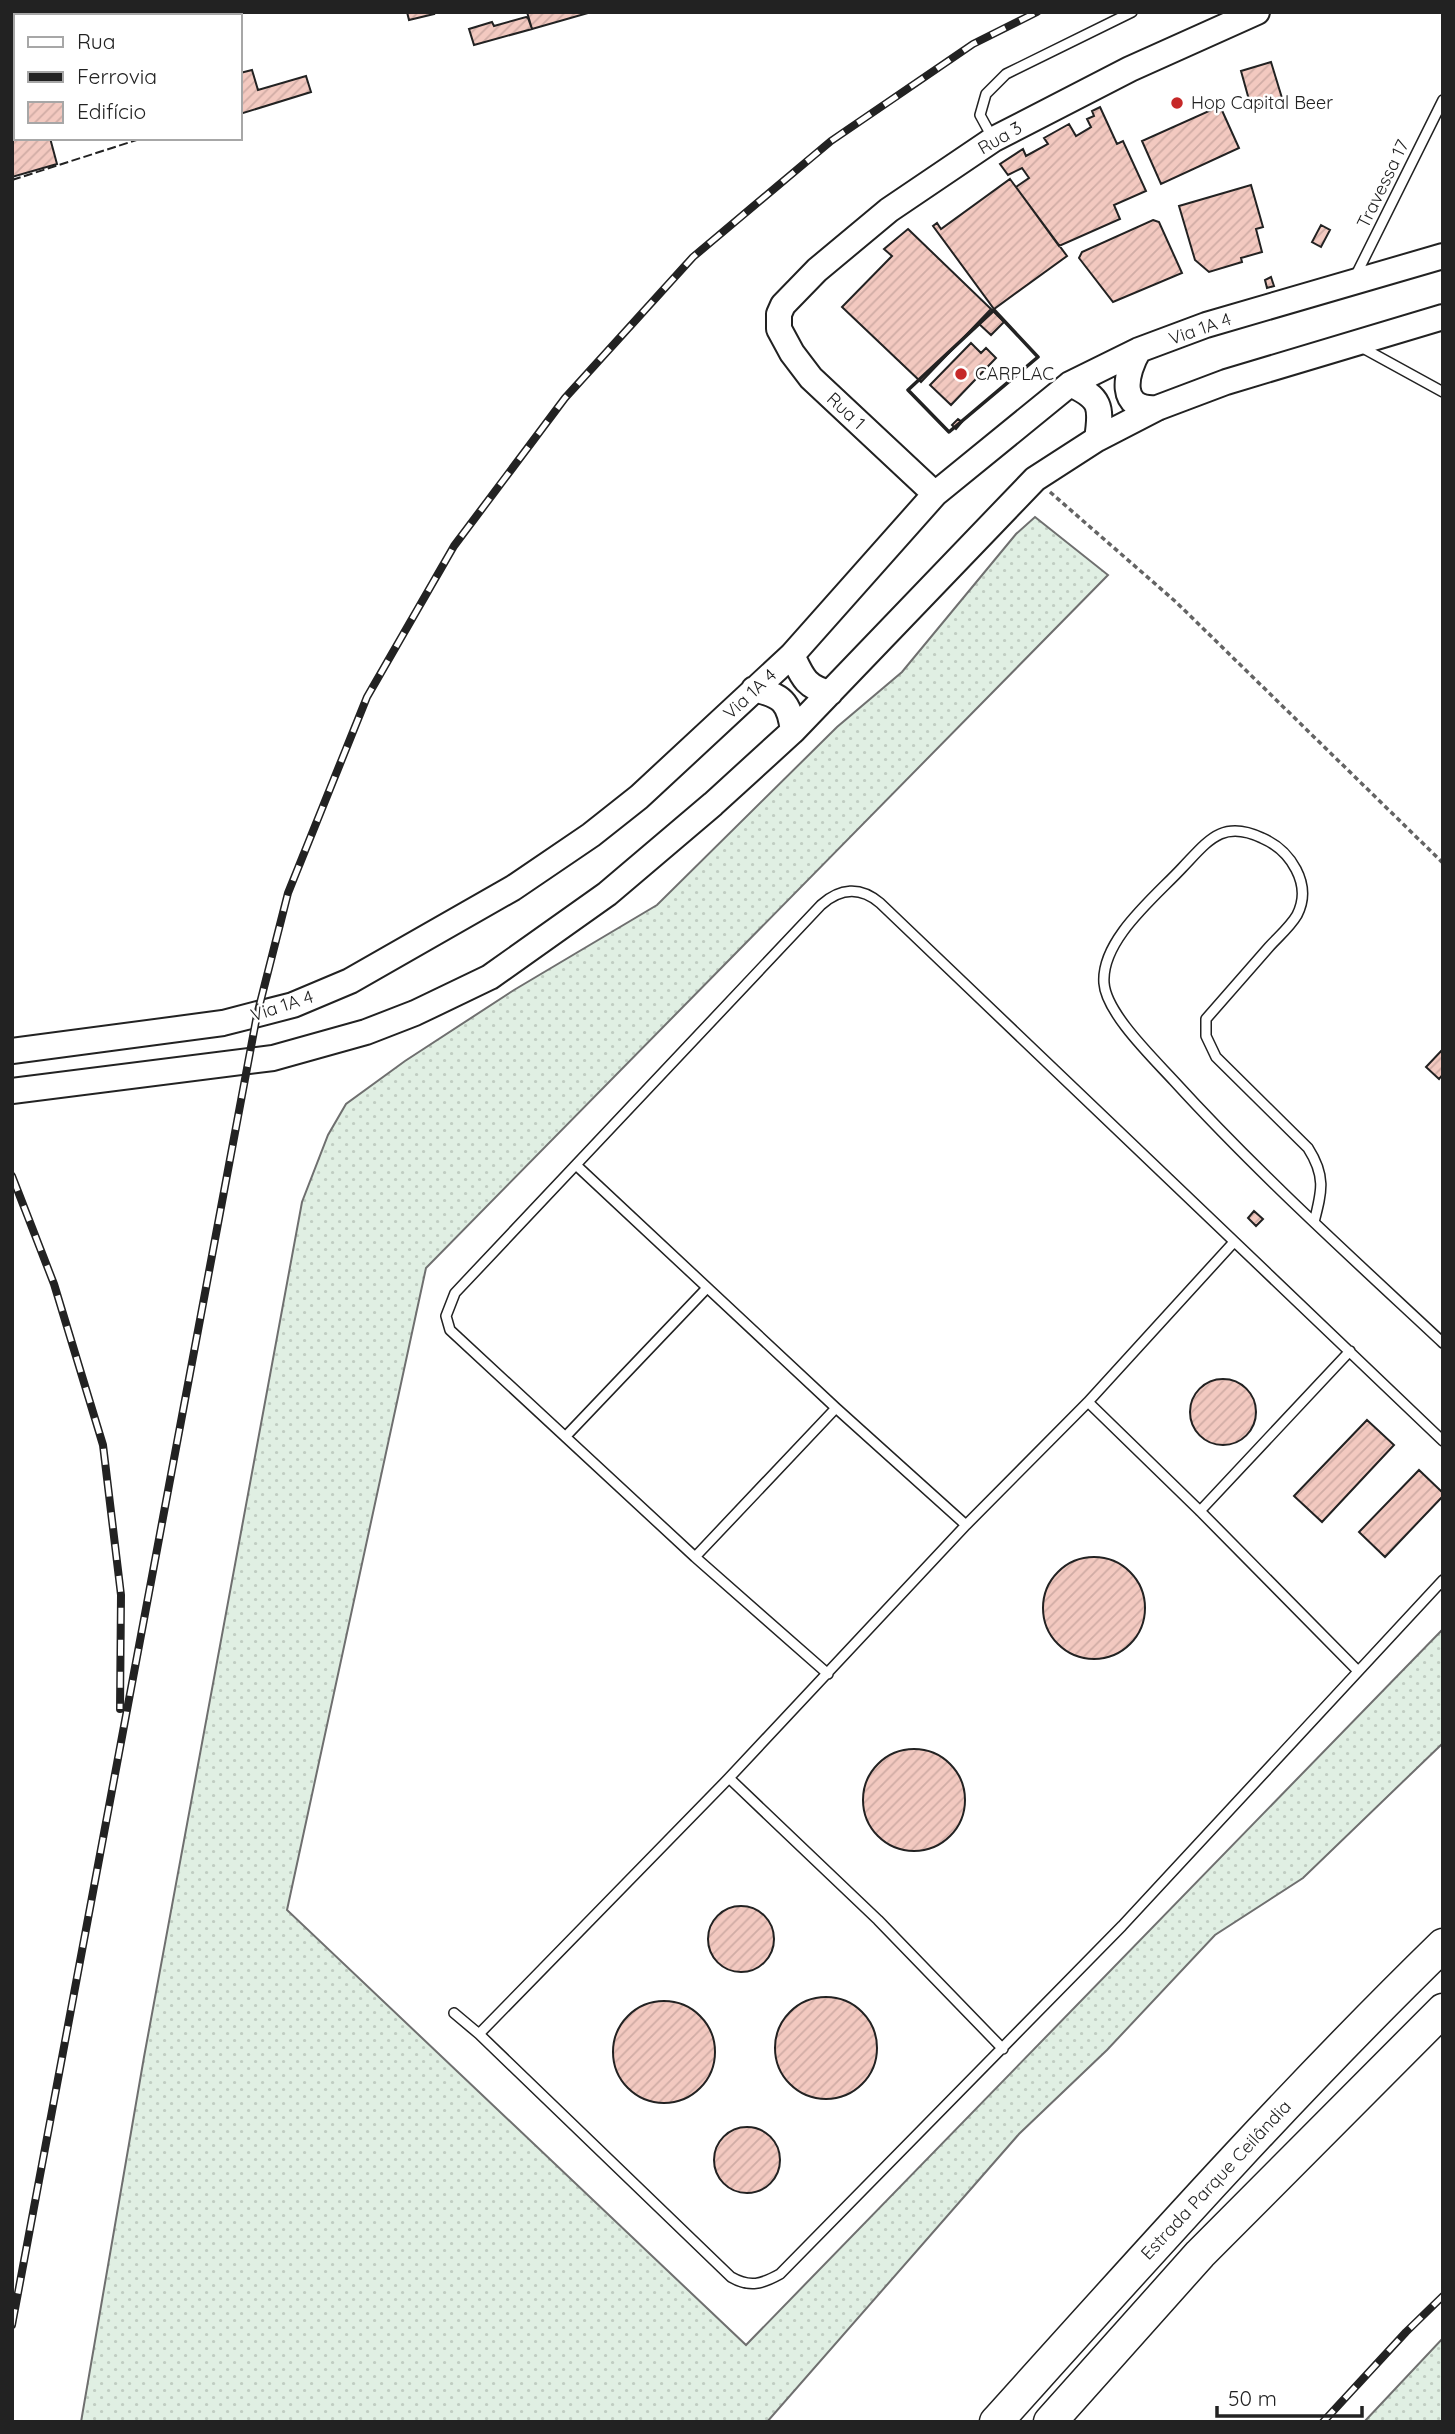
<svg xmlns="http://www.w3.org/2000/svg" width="1455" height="2434" viewBox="0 0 1455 2434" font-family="Quicksand,sans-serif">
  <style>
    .grass { fill: url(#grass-dots); stroke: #6f6f6f; stroke-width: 2 }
    .building { fill: url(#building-hatch); stroke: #222; stroke-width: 2 }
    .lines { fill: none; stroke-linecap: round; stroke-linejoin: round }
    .lane-casing { stroke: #222; stroke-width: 12 }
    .secondary-casing { stroke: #222; stroke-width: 28 }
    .highway-casing { stroke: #222; stroke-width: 35 }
    .path { stroke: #646464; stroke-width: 3.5; stroke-dasharray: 5 3.5; stroke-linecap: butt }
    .lane { stroke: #fff; stroke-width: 9 }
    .secondary { stroke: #fff; stroke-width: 24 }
    .highway { stroke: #fff; stroke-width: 32 }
    .rail-casing { stroke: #222; stroke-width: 8 }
    .rail { stroke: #fff; stroke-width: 5; stroke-dasharray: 16; stroke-linecap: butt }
    .fence { stroke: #222; stroke-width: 2; stroke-dasharray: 9 3.5; stroke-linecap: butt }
    .wall { stroke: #222; stroke-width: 3.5 }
    .poi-dot { fill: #c62828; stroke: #fff; stroke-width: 2.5 }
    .labels { text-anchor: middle; stroke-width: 5; stroke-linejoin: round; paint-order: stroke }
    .poi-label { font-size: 18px; fill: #222; stroke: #fff; text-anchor: start }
    .street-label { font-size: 18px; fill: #222; stroke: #fff }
  </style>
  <defs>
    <pattern id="grass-dots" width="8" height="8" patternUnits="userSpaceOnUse" patternTransform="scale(1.75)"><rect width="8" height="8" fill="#e0efe3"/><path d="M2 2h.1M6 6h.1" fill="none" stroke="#c0cdc2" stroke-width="1.8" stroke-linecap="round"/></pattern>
    <pattern id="building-hatch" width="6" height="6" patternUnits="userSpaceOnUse" patternTransform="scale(1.75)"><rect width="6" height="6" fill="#f3c9c0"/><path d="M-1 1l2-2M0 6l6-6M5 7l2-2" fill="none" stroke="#d0aca5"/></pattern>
  </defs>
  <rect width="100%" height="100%" fill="#fff"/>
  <path class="grass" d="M1035,517L1108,575L426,1268L287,1910L746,2345L1443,1629V1743L1303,1878L1215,1935L1107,2050L1019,2134L767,2422H81L144,2057L302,1202L328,1135L346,1104L405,1061L514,990L657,905L837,727L902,672L1016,534Z
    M1443,2338V2422H1364Z"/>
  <path class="building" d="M12,12H54L43,16H16V138H50L57,164L12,177Z
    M12,12H54L43,16H16V138H50L57,164L12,177Z
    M79,12H129L130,16H80Z
    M182,12H213L201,16H183Z
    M407,12H433L434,14L409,20Z
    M527,12H587L588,13L532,29Z
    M526,17L528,18L532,29L474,45L469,29L492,22L494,26Z
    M1271,62L1282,98L1251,107L1241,71Z
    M252,70L258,90L306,76L311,92L240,114V73Z
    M1220,106L1239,148L1161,184L1142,141Z
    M1100,107L1117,144L1123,141L1146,191L1114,205L1120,219L1059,246L1016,187L1029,178L1022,168L1008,175L1000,164L1023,149L1026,156L1048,144L1044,138L1069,124L1076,136L1091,127L1087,119L1094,116L1092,111Z
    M1010,179L1067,256L994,309L933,226L937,223L941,229Z
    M1251,185L1263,227L1256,229L1262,252L1241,258L1242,262L1209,272L1195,260L1179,206Z
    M1153,220L1159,222L1182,273L1113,302L1079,258L1082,252Z
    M1321,225L1330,230L1321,247L1312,242Z
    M908,229L991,309L921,382L842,307L892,256L884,249Z
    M1271,277L1274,286L1267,288L1265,280Z
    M991,309L1004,322L991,335L978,323Z
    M971,343L981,353L986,348L996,358L951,405L930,385Z
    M958,419L962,422L956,429L952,425Z
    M1443,1049V1074L1439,1079L1426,1067Z
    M1254,1211L1263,1219L1256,1226L1248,1218Z
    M1190 1412a33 33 0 1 1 66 0a33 33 0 1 1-66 0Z
    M1367,1420L1394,1445L1322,1522L1294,1496Z
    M1419,1470L1443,1493V1496L1385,1557L1359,1532Z
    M1043 1608a51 51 0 1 1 102 0a51 51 0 1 1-102 0Z
    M863 1800a51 51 0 1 1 102 0a51 51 0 1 1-102 0Z
    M708 1939a33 33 0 1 1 66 0a33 33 0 1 1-66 0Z
    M775 2048a51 51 0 1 1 102 0a51 51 0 1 1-102 0Z
    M613 2052a51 51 0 1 1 102 0a51 51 0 1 1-102 0Z
    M714 2160a33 33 0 1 1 66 0a33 33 0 1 1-66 0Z"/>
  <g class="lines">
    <defs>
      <path id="lane" d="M992,137L980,115L986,94L1006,74L1132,12
        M1355,277L1443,100
        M1361,347L1443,392
        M576,1165L836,1408L966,1525
        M1314,1222C1322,1191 1326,1176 1308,1148L1216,1057L1206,1036V1019C1227,995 1248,971 1269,947C1278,937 1290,927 1297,915C1313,884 1290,850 1262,838C1222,819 1208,841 1182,868C1155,897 1101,940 1104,983C1106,1013 1153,1058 1174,1081C1258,1173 1351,1257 1443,1343
        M1088,1402L1200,1511L1357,1670
        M566,1436L707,1288
        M1200,1511L1350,1351
        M695,1557L836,1408
        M828,1674L695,1557L450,1330L446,1316L455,1293L821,905C840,888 860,886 880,903L1443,1441
        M729,1778L878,1920L1003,2049
        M454,2013L479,2034L731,2277C750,2288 762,2284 780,2274L1122,1926L1443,1580
        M479,2034L729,1778L966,1525L1088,1402L1234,1242"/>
      <path id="secondary" d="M1139,350C1125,373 1117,411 1157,408
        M1070,384C1101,398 1102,406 1097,439
        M935,494L811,378L792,353L779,329V314L783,305L817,270L889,210L994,139L1130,69L1257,12
        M792,655C802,676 805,687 830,693
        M754,689C782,696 789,701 793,731
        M12,1051L223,1023L293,1005L350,981L513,888L591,835L639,797L792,655L935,494L1070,384L1139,350L1206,325L1443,256
        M12,1091L273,1058L366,1032L415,1013L490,977L607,894L713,804L793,731L1035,479L1097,439L1157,408L1226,382L1443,317"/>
      <path id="highway" d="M996,2422C1142,2260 1287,2097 1443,1945
        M1050,2422L1200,2254L1443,2010"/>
    </defs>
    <use href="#lane" class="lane-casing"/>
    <use href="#secondary" class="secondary-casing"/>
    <use href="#highway" class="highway-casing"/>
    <path class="path" d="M1050,492L1176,602L1443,863"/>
    <use href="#lane" class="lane"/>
    <use href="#secondary" class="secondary"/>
    <use href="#highway" class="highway"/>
    <defs>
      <path id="rail" d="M12,1176L54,1284L103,1445L121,1595L120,1709
        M12,2325L257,1015L288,893L367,697L454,546L565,398L693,257L831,141L973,44L1037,12
        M1323,2422L1406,2332L1443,2296"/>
    </defs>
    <use href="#rail" class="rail-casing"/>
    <use href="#rail" class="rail"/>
    <path class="fence" d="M168,12L169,16
      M12,180L143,138"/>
    <path class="wall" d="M994,310L1038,357L949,432L908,390Z"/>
  </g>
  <g class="poi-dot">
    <circle cx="1177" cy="103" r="7"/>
    <circle cx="961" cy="374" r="7"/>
  </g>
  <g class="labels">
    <g class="poi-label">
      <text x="1191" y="109">Hop Capital Beer</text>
      <text x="975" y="380">CARPLAC</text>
    </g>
    <g class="street-label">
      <text transform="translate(1000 138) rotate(-30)" y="6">Rua 3</text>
      <text transform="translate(1383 184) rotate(-64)" y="6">Travessa 17</text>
      <text transform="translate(1200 329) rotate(-19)" y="6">Via 1A 4</text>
      <text transform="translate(846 411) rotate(43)" y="6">Rua 1</text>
      <text transform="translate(750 694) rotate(-43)" y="6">Via 1A 4</text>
      <text transform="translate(282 1006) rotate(-18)" y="6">Via 1A 4</text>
      <text transform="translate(1216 2180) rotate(-47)" y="6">Estrada Parque Ceilândia</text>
    </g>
  </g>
  <rect width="1455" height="2434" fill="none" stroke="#222222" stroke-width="28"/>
  <rect x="14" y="14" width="228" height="126" fill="#ffffff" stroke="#a7a7a7" stroke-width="2"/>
  <rect x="28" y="37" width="35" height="10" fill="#ffffff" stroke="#a7a7a7" stroke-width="2"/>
  <text x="77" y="49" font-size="21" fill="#222222">Rua</text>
  <rect x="28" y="72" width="35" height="10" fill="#222222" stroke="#a7a7a7" stroke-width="2"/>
  <text x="77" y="84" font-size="21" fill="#222222">Ferrovia</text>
  <rect x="28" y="102" width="35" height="21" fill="url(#building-hatch)" stroke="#a7a7a7" stroke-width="2"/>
  <text x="77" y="119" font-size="21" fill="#222222">Edifício</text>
  <path d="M1217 2406v10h145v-10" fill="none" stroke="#222222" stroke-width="3.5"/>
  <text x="1228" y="2406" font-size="21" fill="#222222" stroke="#ffffff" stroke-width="5" paint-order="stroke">50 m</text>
</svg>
